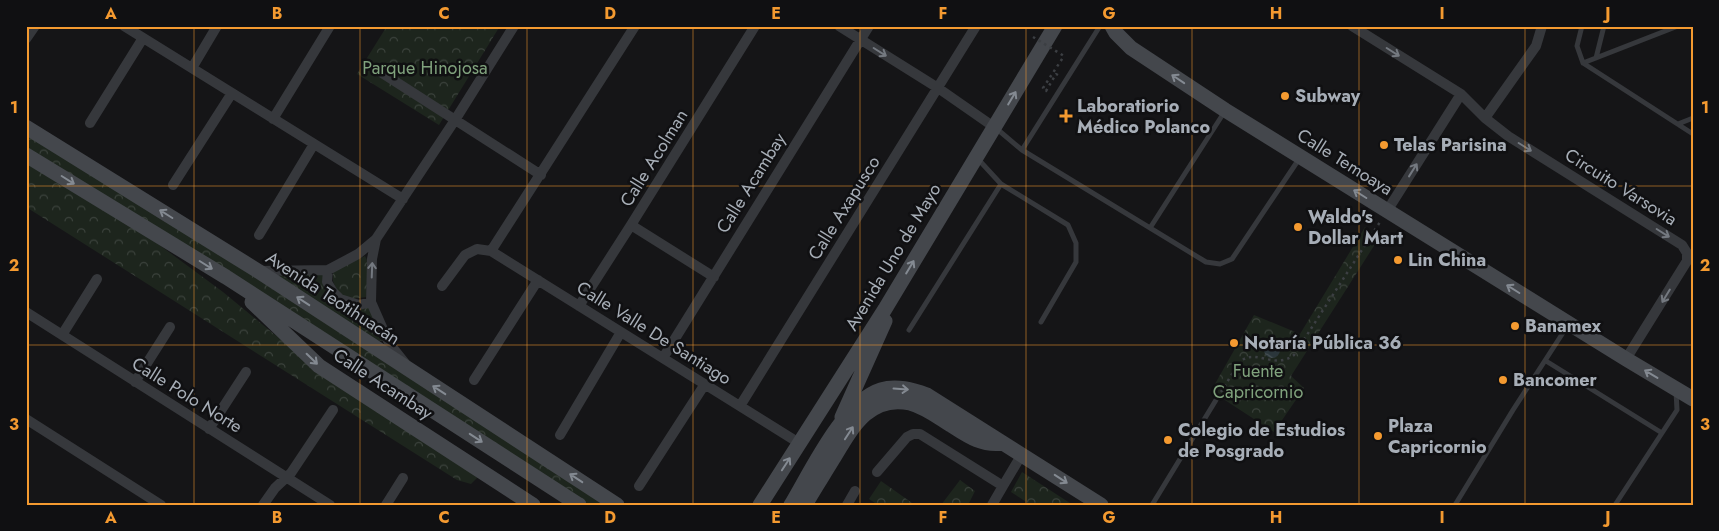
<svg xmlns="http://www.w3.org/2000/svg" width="1719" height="531" viewBox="0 0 1719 531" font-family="Jost,sans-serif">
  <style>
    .park { fill: url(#park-crowns) }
    .water { fill: url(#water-waves) }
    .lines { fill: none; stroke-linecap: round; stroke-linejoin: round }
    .path { stroke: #3c3f43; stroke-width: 2.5; stroke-dasharray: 2.5 4; stroke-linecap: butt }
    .lane { stroke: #36383c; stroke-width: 5 }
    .street { stroke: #36383c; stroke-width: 10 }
    .secondary { stroke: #44474c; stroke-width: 15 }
    .path-bridge { stroke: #3c3f43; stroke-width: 2.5; stroke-dasharray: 2.5 4; stroke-linecap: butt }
    .oneway { stroke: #747980 }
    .oneway2 { stroke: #848a92 }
    .grid { fill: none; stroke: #f49a30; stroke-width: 1; stroke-opacity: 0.55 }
    .poi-dot { fill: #f49a30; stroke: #101012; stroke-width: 2 }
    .labels { text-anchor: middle; stroke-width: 5; stroke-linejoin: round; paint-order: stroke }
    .park-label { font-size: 18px; fill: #80a27d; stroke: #101012 }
    .poi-label { font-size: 18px; font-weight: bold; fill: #a7aeb7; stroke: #101012; text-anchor: start }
    .street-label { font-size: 18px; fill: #a7aeb7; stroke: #101012 }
    .neatline { fill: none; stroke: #f49a30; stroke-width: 2 }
    .grid-label { font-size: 16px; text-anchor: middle; font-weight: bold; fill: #f49a30 }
  </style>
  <defs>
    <pattern id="park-crowns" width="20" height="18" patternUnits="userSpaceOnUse" patternTransform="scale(1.25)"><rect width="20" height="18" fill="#1d251d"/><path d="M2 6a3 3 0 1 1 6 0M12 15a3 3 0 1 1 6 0" fill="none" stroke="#3b423c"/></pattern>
    <pattern id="water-waves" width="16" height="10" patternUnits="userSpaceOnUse" patternTransform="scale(1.25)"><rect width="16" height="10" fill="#2b363b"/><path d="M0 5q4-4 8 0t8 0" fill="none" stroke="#475155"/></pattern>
  </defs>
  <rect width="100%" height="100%" fill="#151517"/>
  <path class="park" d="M387,26H500L439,125L357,74Z
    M26,130L609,505H582L26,153Z
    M26,159L131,224L223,292L297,353L479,476L471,484L457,480L26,207Z
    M1365,227L1379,238L1291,376L1304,388L1274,432L1211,391L1254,315L1300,334Z
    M365,256L369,264L366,297L352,299L338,293L333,281V271Z
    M326,272L332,294L370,304L383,340L381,341L372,340L273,275Z
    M1022,472L1073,505H1031L1011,492Z
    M960,480L975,491L968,505H941Z
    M881,481L915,505H878L869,499Z"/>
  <path class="water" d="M1264 350a8 8 0 1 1 16 0a8 8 0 1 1-16 0Z"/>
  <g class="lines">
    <path class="path" d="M1058,75L1056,74L1046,91L1043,88L1064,56
      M1221,392C1226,385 1237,363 1244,359C1259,351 1275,369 1294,355L1380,222"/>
    <path class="lane" d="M1582,26L1577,46L1583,63L1693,134
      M1596,58L1604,26
      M1583,63L1678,26
      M1678,124L1693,118
      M997,129L1022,150L1206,262L1220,264L1232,259L1299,159
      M1022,150L1100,26
      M1001,184L1068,225L1076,243V262L1041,322
      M1150,228L1225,111
      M909,330L1001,184L978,159
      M1546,361L1662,433L1615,505
      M1662,433L1677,410L1676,391
      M1152,505L1216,400
      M1455,505L1513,410L1568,325"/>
    <path class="street" d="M124,26L403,199
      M839,26L938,88L994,127
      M1352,26L1461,94L1485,118L1508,136L1682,245L1687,253V261L1626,359
      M26,39L35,26
      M192,68L217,26
      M379,71L541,175
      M1485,118L1536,46L1542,26
      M273,119L330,26
      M90,123L143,38
      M173,185L232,93
      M1387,211L1461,94
      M631,225L714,277
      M259,235L314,144
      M376,239L372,259L371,302L389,343L405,363
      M491,251L635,26
      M328,270L327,282L333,292L340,299L359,305L371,302
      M259,271L328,270L358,254L376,239L455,120L514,26
      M442,286L465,255L477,249L491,251L799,443
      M579,306L631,225L755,26
      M26,312L330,505
      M62,335L97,279
      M663,358L869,26
      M474,380L538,280
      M135,382L170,327
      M740,406L976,26
      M26,419L161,505
      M209,429L246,372
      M560,435L621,332
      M877,472L907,437L913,434H920L1003,486L1022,454
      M639,486L705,384
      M263,505L275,488L291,473L333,410
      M386,505L403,478
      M847,505L855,491
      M992,505L1003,486"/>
    <path class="secondary" d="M1112,26L1116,33L1131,48L1225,110L1626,359L1693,399
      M26,127L258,271L617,505
      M26,155L226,277L579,505
      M252,302L319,366L533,505
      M842,417L885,321
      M760,505L885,309L1055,26
      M791,505C811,472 843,402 881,390C896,385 913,390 927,395L1101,505
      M805,505C814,489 824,474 833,459C851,429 869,394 910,403C925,407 938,417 951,425C968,436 982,446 1003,443"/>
    <path class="path-bridge" d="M1033,37L1064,56"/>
  </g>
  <defs><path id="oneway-shaft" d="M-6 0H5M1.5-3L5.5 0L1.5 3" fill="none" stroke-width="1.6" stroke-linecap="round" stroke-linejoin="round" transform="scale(1.25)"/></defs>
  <g class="oneway">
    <use href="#oneway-shaft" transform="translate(880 52) rotate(32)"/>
    <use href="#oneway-shaft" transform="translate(1393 52) rotate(32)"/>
    <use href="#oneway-shaft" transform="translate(1525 147) rotate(32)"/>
    <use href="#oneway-shaft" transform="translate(1413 170) rotate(-58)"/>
    <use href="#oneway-shaft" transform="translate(1663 233) rotate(32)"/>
    <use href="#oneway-shaft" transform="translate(372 270) rotate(-88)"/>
    <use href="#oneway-shaft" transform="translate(1666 296) rotate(121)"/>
  </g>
  <g class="oneway2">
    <use href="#oneway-shaft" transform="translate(1178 79) rotate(-146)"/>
    <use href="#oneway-shaft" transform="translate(1012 98) rotate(-59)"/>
    <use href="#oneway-shaft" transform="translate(68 180) rotate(32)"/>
    <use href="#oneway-shaft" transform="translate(1360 194) rotate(-148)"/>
    <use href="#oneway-shaft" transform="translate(166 214) rotate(-148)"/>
    <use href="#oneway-shaft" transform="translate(206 265) rotate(32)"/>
    <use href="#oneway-shaft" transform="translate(910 267) rotate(-59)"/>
    <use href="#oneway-shaft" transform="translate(1513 289) rotate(-148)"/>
    <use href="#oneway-shaft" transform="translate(303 301) rotate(-147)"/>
    <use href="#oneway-shaft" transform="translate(312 359) rotate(44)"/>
    <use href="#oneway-shaft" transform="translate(1651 374) rotate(-149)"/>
    <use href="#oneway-shaft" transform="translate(901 389) rotate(4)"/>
    <use href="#oneway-shaft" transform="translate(439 390) rotate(-147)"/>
    <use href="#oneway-shaft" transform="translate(849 433) rotate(-57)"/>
    <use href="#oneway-shaft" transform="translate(476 438) rotate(33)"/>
    <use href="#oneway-shaft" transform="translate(786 464) rotate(-57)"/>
    <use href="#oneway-shaft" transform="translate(576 478) rotate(-147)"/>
    <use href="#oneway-shaft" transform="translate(1061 479) rotate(33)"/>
  </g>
  <path class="grid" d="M194,26V505M360,26V505M527,26V505M693,26V505M860,26V505M1026,26V505M1192,26V505M1359,26V505M1525,26V505M26,186H1693M26,345H1693"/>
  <g class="poi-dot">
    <circle cx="1285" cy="96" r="5"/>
    <path d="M1063.5 108.5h5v5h5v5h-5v5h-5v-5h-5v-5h5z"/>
    <circle cx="1384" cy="145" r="5"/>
    <circle cx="1298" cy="227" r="5"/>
    <circle cx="1398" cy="260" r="5"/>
    <circle cx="1515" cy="326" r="5"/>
    <circle cx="1234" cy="343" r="5"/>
    <circle cx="1503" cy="380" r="5"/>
    <circle cx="1378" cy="436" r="5"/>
    <circle cx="1168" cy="440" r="5"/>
  </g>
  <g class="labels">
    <g class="park-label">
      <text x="425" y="74">Parque Hinojosa</text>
      <text x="1258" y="377">Fuente<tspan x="1258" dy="21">Capricornio</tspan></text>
    </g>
    <g class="poi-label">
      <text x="1295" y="102">Subway</text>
      <text x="1077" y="112">Laboratiorio<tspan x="1077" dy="21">Médico Polanco</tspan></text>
      <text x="1394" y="151">Telas Parisina</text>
      <text x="1308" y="223">Waldo's<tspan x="1308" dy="21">Dollar Mart</tspan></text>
      <text x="1408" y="266">Lin China</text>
      <text x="1525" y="332">Banamex</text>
      <text x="1244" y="349">Notaría Pública 36</text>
      <text x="1513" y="386">Bancomer</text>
      <text x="1388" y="432">Plaza<tspan x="1388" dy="21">Capricornio</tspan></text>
      <text x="1178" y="436">Colegio de Estudios<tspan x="1178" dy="21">de Posgrado</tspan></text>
    </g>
    <g class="street-label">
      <text transform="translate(654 158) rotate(-58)" y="6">Calle Acolman</text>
      <text transform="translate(1345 162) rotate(32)" y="6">Calle Temoaya</text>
      <text transform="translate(751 183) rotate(-58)" y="6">Calle Acambay</text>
      <text transform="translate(1621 187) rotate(32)" y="6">Circuito Varsovia</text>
      <text transform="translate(844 208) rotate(-58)" y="6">Calle Axapusco</text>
      <text transform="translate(893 257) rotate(-59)" y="6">Avenida Uno de Mayo</text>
      <text transform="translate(333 298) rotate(33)" y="6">Avenida Teotihuacán</text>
      <text transform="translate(654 333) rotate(32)" y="6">Calle Valle De Santiago</text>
      <text transform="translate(383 384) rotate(33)" y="6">Calle Acambay</text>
      <text transform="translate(187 395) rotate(32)" y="6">Calle Polo Norte</text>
    </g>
  </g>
  <rect width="1719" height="531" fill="none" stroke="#101012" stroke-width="55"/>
  <rect x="28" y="28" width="1664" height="476" class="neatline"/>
  <g class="grid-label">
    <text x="111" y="19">A</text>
    <text x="277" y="19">B</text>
    <text x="444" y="19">C</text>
    <text x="610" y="19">D</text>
    <text x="776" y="19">E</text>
    <text x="943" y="19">F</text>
    <text x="1109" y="19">G</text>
    <text x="1276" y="19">H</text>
    <text x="1442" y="19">I</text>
    <text x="1608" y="19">J</text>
    <text x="14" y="113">1</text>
    <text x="1705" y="113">1</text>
    <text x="14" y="271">2</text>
    <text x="1705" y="271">2</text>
    <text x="14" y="430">3</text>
    <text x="1705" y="430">3</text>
    <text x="111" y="523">A</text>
    <text x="277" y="523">B</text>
    <text x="444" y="523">C</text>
    <text x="610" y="523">D</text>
    <text x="776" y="523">E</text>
    <text x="943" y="523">F</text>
    <text x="1109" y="523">G</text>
    <text x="1276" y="523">H</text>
    <text x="1442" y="523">I</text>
    <text x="1608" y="523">J</text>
  </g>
</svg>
